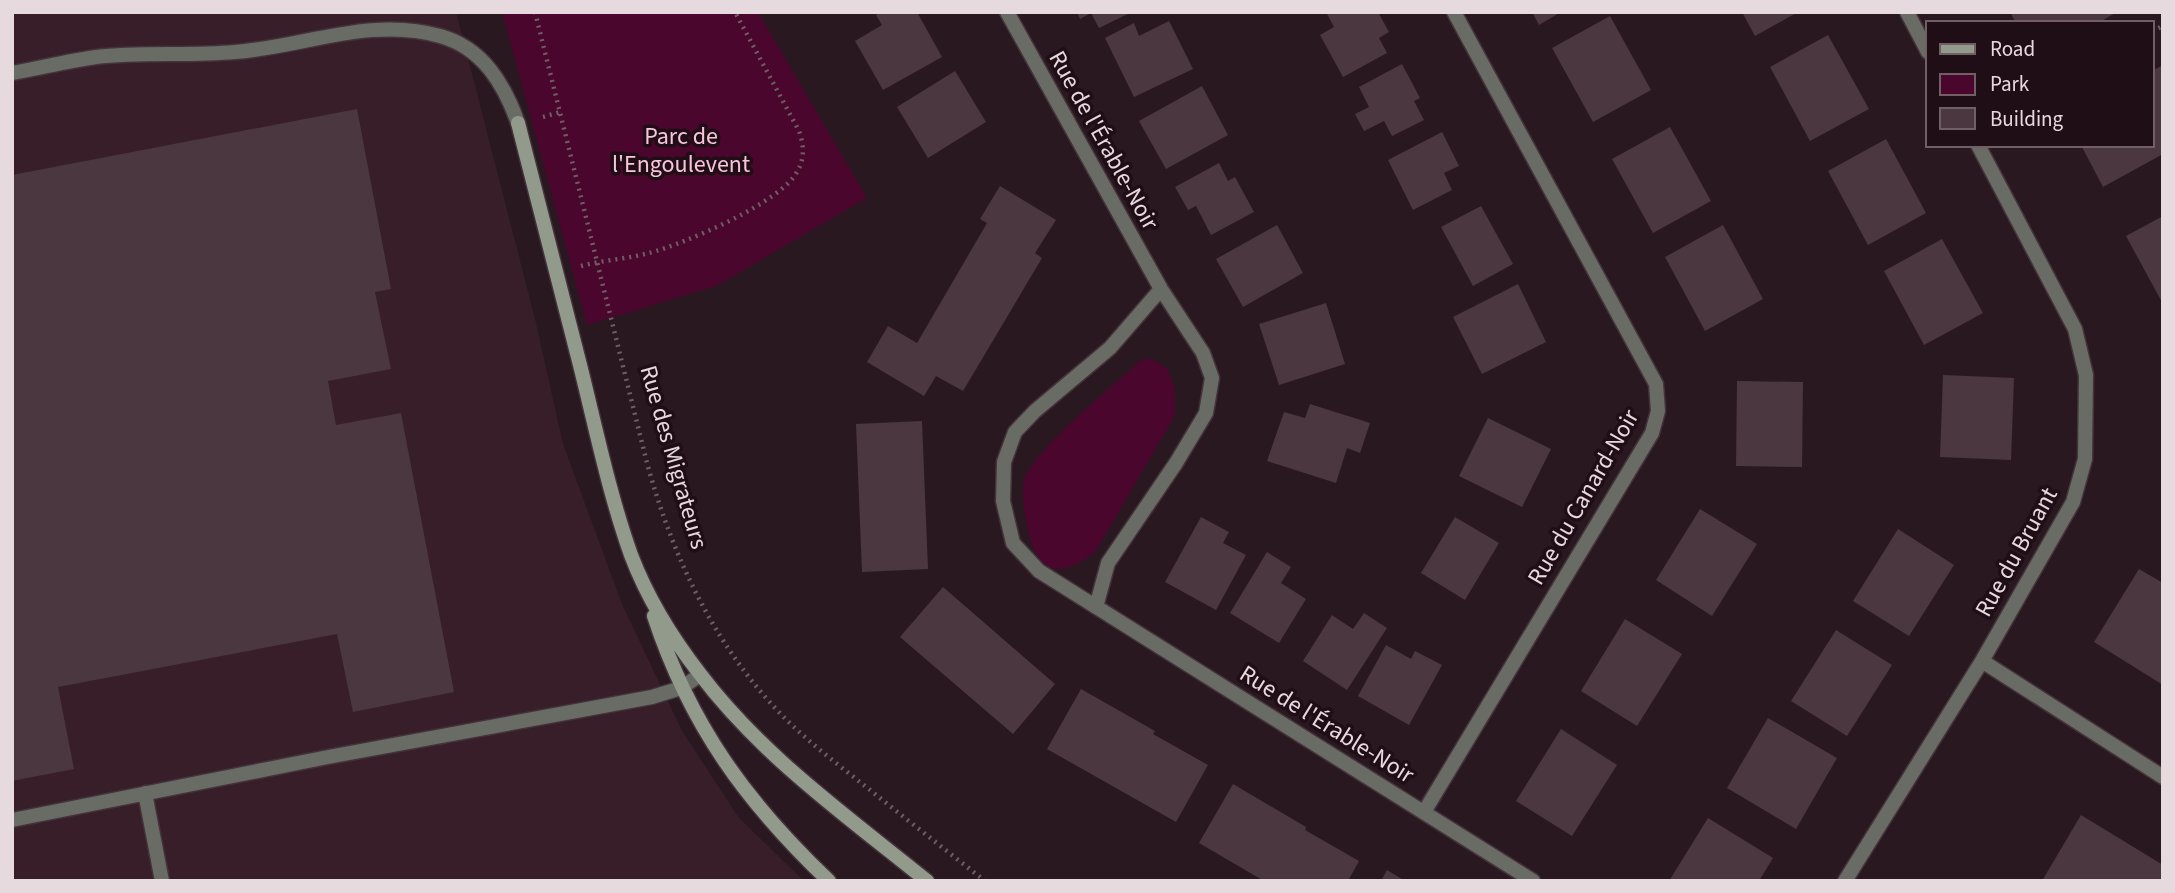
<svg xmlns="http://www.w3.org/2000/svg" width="2175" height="893" viewBox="0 0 2175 893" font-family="'Source Sans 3',sans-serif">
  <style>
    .built { fill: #371e29 }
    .green { fill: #4a062d }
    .building { fill: #4b373f }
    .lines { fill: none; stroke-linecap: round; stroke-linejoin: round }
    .lane-casing { stroke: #44333b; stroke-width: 17 }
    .street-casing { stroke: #44333b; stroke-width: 17 }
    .secondary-casing { stroke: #44333b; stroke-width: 17 }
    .path { stroke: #6e5e64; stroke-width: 4.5; stroke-dasharray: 2 5; stroke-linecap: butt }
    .lane { stroke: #686c64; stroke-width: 14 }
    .street { stroke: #686c64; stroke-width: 14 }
    .secondary { stroke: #929a8c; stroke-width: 14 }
    .labels { text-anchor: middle; stroke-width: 7; stroke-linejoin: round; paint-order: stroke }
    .park-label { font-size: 24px; fill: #f7c5da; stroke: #200e16 }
    .street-label { font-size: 24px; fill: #e7dadf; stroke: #200e16 }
  </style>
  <rect width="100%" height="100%" fill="#2a1820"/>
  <path class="built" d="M12,12H456L535,319L563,444L622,604L682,731L739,818L804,881H12Z"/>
  <path class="green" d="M502,12H758L867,198L716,286L587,325Z
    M1152,359L1168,369L1175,389V415L1096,551C1055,584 1035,570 1026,521C1024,508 1021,490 1025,478C1035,449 1115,384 1141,360Z"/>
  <path class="building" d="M882,12H917L942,57L883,90L855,41L882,25L876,15Z
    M1077,12H1132L1099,28L1091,13L1080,19Z
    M1326,12H1378L1389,32L1379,38L1387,53L1343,77L1320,35L1334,27Z
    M1532,12H1561L1539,25Z
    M1742,12H1798L1755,36Z
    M2010,12H2117L2098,23H2016Z
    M1610,16L1651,90L1593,122L1552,48Z
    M1169,21L1193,69L1134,97L1105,38L1134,23L1139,36Z
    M1828,35L1869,109L1810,141L1770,67Z
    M1402,64L1420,98L1414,101L1424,120L1392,136L1384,121L1364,131L1355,114L1369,107L1359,87Z
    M2163,65V154L2103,187L2081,145H2152V71Z
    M955,71L986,122L928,158L897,107Z
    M1202,86L1228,135L1166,169L1139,121Z
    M357,109L391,289L375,292L391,369L328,381L336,425L401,413L454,692L353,712L337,634L58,687L74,769L12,781V175Z
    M1670,127L1711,201L1653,233L1612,159Z
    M1442,132L1459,166L1444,173L1452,190L1413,210L1388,160Z
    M1886,139L1926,213L1868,245L1828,171Z
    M1219,163L1228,181L1235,177L1254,212L1211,235L1196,206L1188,210L1175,187Z
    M1000,186L1056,220L1035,253L1042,258L963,391L936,376L924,396L867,362L888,326L917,343L987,223L980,219Z
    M1481,206L1513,264L1473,286L1441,227Z
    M2163,216V304L2126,236Z
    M1277,225L1303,273L1243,307L1216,259Z
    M1723,225L1763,299L1705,331L1665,257Z
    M1942,239L1983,313L1924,345L1884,271Z
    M1518,284L1546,342L1482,374L1453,317Z
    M1326,303L1345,364L1279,385L1259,324Z
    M1943,375L2014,378L2011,460L1940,457Z
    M1737,381L1803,382L1802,467L1736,466Z
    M1310,404L1370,423L1360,453L1347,448L1336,483L1267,461L1284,412L1305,418Z
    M1488,418L1551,449L1522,507L1459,476Z
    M922,421L928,569L862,572L856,424Z
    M1700,509L1757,544L1712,616L1656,580Z
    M1201,517L1229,532L1223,543L1246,555L1216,610L1165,582Z
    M1455,517L1499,543L1465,600L1421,573Z
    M1898,529L1954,565L1909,636L1853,601Z
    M1267,552L1291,567L1281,583L1306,599L1279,643L1230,613Z
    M2139,569L2163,583V685L2094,642Z
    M943,587L1055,684L1013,734L900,637Z
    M1364,613L1387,628L1347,690L1303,661L1332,615L1353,629Z
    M1625,619L1682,654L1637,726L1581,691Z
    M1836,630L1892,665L1847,736L1791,701Z
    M1386,645L1411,659L1415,651L1442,665L1409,725L1358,696Z
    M1081,689L1155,731L1153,734L1208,765L1176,822L1047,749Z
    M1768,718L1837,758L1796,829L1727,788Z
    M1561,729L1617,765L1572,836L1516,801Z
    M1233,784L1306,827L1305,830L1359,861L1348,881H1264L1199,843Z
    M2081,815L2163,865V881H2042Z
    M1708,818L1773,858L1759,881H1669Z
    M1387,870L1405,881H1381Z"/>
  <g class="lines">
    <defs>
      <path id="lane" d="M12,73C40,68 68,61 96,57C142,52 189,56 235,52C303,47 371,16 440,36C483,48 504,84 518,123
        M145,793L162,881
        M12,820L328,757L652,697L681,688L700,675"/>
      <path id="street" d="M1007,12L1161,289L1203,353L1212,378L1206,413L1176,463L1108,563L1096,607
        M1907,12L1928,52
        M1161,289L1110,348L1035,411L1015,432L1004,462L1003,501L1013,543L1039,571L1533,881
        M1982,661L2163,777
        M1424,812L1652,433L1658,411L1656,384L1454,12
        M1845,881L1982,661L2073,502L2085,459L2086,375L2075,329L1978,145"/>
      <path id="secondary" d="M518,123C539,204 560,285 580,365C596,429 609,493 631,555C647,597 672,638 700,674C762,756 848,817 927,881
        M654,616C690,725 746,802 829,881"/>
    </defs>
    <use href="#lane" class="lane-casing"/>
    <use href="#street" class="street-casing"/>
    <use href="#secondary" class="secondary-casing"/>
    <path class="path" d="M535,12L647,463C672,554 711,639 776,709C801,736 831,759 860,782C901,815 943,848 985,881
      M2152,31L2163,26
      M543,117L560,112
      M581,266C603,260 627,259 649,253C684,244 780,203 797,172C805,159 804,145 799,131L735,12"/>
    <use href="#lane" class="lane"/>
    <use href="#street" class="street"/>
    <use href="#secondary" class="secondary"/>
  </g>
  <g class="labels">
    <g class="park-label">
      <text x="681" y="144">Parc de<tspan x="681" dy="28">l'Engoulevent</tspan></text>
    </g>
    <g class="street-label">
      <text transform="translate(1104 140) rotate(61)" y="8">Rue de l'Érable-Noir</text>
      <text transform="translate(674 457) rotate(74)" y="8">Rue des Migrateurs</text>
      <text transform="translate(1583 497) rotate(-60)" y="8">Rue du Canard-Noir</text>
      <text transform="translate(2016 552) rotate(-61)" y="8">Rue du Bruant</text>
      <text transform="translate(1327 724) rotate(32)" y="8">Rue de l'Érable-Noir</text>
    </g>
  </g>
  <rect width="2175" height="893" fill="none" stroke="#e7dadf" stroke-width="28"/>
  <rect x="1926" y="21" width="228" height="126" fill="#200e16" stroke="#706066" stroke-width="2"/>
  <rect x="1940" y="44" width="35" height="10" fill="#929a8c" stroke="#706066" stroke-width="2"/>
  <text x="1990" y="56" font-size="21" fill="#e7dadf">Road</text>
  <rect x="1940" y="74" width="35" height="21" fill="#4a062d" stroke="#706066" stroke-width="2"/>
  <text x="1990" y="91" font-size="21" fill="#e7dadf">Park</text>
  <rect x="1940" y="108" width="35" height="21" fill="#4b373f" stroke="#706066" stroke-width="2"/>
  <text x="1990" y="126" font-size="21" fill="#e7dadf">Building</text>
</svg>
